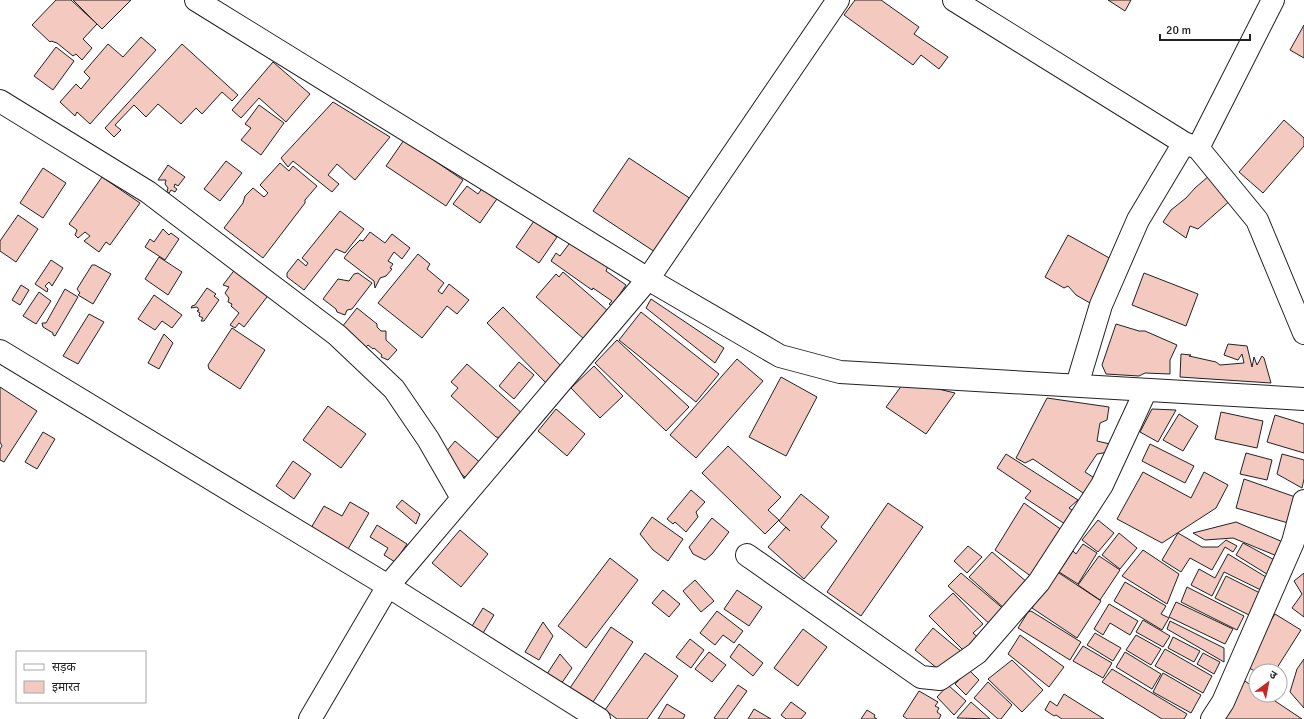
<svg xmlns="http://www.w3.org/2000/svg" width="1304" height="719" viewBox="0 0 1304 719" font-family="Signika,'Noto Sans Devanagari',sans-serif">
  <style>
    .building { fill: #f3c9c0; stroke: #222 }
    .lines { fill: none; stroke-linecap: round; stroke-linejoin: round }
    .minor-casing { stroke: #222; stroke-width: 24 }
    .tertiary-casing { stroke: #222; stroke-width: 24 }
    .secondary-casing { stroke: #222; stroke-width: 24 }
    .minor { stroke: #fff; stroke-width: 22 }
    .tertiary { stroke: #fff; stroke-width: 22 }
    .secondary { stroke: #fff; stroke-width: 22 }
  </style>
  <rect width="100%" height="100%" fill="#fff"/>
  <path class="building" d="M56,0H71L97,24L83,39L92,48L82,60L76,54L73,56L57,43L51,41L50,42L32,25Z
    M73,0H131L102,29Z
    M855,0H881L919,27L914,34L948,57L939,69L921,55L913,65L844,15Z
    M1108,0H1131L1125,11Z
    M1304,25V58L1290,50Z
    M141,37L156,50L90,124L77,112L75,116L60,102L76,84L81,89L90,78L84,72L108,44L123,57Z
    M182,44L238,95L232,101L222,92L202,114L196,108L181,124L158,104L146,117L134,105L115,125L121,130L114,137L105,128Z
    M56,47L74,61L53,90L34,76Z
    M273,62L310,94L286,122L259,98L241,118L232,110Z
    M333,102L390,137L355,180L337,164L328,175L339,184L332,192L293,161L288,167L281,158Z
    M259,105L284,123L261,155L241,140L251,128L245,124Z
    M1284,120L1304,138V146L1263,193L1239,172Z
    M404,140L463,180L446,206L386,166Z
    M629,158L694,201L658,254L593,211Z
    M226,161L242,173L220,201L204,189Z
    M280,163L289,171L293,166L317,186L305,200V203L263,258L224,228L243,203L245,196L253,188L264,197L268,193L260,185Z
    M168,165L185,177L178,186L175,184L174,187L177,189L175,192L171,190L169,193L167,192L168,188L165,184L166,180H158Z
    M43,168L66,183L43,218L20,203Z
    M1210,175L1232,199L1198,229L1190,226L1186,238L1163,222L1171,210L1186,198L1195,188Z
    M102,177L140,203L110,245L106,242L99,252L84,241L90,236L85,232L78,238L75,235L77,230L69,224Z
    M467,186L478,194L484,186L499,196L480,223L453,204Z
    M340,211L364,229L345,253L336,249L304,290L287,277V273L298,259L306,266L308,263L302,258Z
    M18,215L38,229L16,262L0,251V241Z
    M534,221L557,237L539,263L516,247Z
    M163,229L169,235L171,233L179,239L165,260L145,247L150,239L154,242Z
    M370,232L385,243L392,234L410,248L402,259L394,252L388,261L393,264L390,268L392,269L386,276L380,278L375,288L374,281L344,258L351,249L360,240L363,241Z
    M1068,235L1113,260L1090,303L1076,295L1068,286L1064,288L1045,277Z
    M572,240L608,266L606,271L626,285L612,306L609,304L612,301L593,288L592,290L551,261L556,253L560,256Z
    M418,254L430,264L427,269L444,283L438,291L442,294L449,284L469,300L457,314L447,306L422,338L378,303Z
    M159,257L182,272L168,295L145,279Z
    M51,260L63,268L52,286L49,282L45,286L48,289L47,292L35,284Z
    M92,265H95L111,274L93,304L78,295L80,293L77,289Z
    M236,268L270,293L244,327L239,323L235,328L230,325L239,313L231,306L232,304L228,302L229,298L225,293L229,287L223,285Z
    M563,272L608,311L584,339L536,297L556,274L559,277Z
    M358,273L372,283L352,309L347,310L345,315L337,312L336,309L323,299L338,279L349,281L354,274Z
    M1144,273L1198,294L1186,326L1132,305Z
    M21,285L29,290L20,305L12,300Z
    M207,288L216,294L214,296L219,300L204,321H201L203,318L199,316L200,313L197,311L199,310L197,307L191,308L192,306L195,305Z
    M65,289L78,297L55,336L53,335V333L43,327L42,323H46Z
    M39,292L51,301L36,324L23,316Z
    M154,295L182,315L172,328L162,321L155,330L138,319Z
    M651,299L724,348L715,363L646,308Z
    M503,307L567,372L551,388L487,323Z
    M357,308L377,324V327L381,331H386V340L397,350L388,360L381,357L382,355L374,348L373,349L368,345L366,347L342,327Z
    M641,312L719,374L696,402L619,340Z
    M89,314L104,322L78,364L63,356Z
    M1116,324L1139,331H1145L1177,345L1170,360V374L1145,373L1139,376L1106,374L1102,365Z
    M232,328L265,350L240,389L209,369L208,365Z
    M164,334L173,343L159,369L148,363Z
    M617,340L689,407L666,431L595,363Z
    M1228,344L1247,346L1252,367L1254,357L1257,365L1262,356L1264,358L1271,383L1180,377L1181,354L1191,355L1189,356L1216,362L1220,365L1244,363L1242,354L1238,360L1224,355Z
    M737,359L763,381L696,458L670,435Z
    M519,362L534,375L514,399L499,386Z
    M467,364L524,415L503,438L496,437L451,396L458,388L451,382Z
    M594,366L623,396L600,418L571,388Z
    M781,377L817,397L786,456L749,437Z
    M905,381L955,393L926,434L886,407Z
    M0,387L37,411L4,462L0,460V449L2,446L0,442Z
    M1047,398L1109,407L1107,420L1100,423L1097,441L1110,444L1109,452L1097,454L1085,472L1096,479L1086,495L1033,459L1025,463L1016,458Z
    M328,406L366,434L341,468L303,440Z
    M556,409L585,434L567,456L538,431Z
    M1152,409L1176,410L1158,442L1140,432Z
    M1221,412L1263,421L1257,448L1215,439Z
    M1179,414L1198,426L1183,451L1163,440Z
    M1275,415L1304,424V453L1267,442Z
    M43,432L55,439L37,469L25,462Z
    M455,441L483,465L470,481L441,458Z
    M1150,444L1194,466L1185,483L1142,461Z
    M728,446L781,497L768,510L779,520L765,534L702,473Z
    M1246,453L1272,460L1267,480L1240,474Z
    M1006,454L1078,500L1069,508L1076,513L1068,526L1025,498L1031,491L997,468Z
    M1282,454L1304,460V479L1302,488L1277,474Z
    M293,461L311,474L294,499L276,486Z
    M1143,472L1191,498L1204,472L1228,485L1216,508L1162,543L1117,519Z
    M1244,479L1301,499L1295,525L1236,508Z
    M691,490L705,502L696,512L698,517L686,532L675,522L673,524L667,519Z
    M801,494L829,517L821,527L837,541L804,579L768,547L786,527L790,531L779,521Z
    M402,500L420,514L416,524L396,507Z
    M350,502L369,513L348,549L311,528L324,506L342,516Z
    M888,503L923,527L861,616L827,592Z
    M1024,503L1066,533L1036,580L995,550Z
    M652,517L683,539L668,561L653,550L640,534Z
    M712,518L729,532L712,554L705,560L693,554L689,547Z
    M1098,520L1114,533L1098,552L1082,540Z
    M1236,522L1283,542L1277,556L1233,538L1205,540L1193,533Z
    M377,525L407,544L395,562L384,555L388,548L370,537Z
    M460,530L488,554L461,587L432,563Z
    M1119,533L1137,548L1120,569L1102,555Z
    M1178,533L1202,547H1218L1226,540L1237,546L1233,552L1225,547L1212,570L1190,558L1181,572L1162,560Z
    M1243,543L1280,563L1270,576L1236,555Z
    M1083,544L1097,553L1078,584L1059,572L1073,551L1076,554Z
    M968,546L982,557L967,573L954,561Z
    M1143,550L1179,574L1167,604L1122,576Z
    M992,552L1028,583L1005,609L969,577Z
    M1228,554L1271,580L1265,592L1224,572L1212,596L1191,585L1199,569L1215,578Z
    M1099,556L1120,570L1100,600L1078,585Z
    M610,558L638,580L586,648L558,626Z
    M1056,571L1101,601L1077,638L1032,608Z
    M961,573L1006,611L992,626L948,586Z
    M1304,573V617L1292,608L1302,594L1294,581Z
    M1226,576L1262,594L1251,616L1215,598Z
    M695,580L714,601L701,612L683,591Z
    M1125,582L1166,606L1161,614L1169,618L1162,630L1114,601Z
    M1187,587L1244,616L1237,630L1181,602Z
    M663,590L680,604L669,617L652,603Z
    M737,590L762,607L749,626L724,609Z
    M953,593L983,624L973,633L983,642L969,656L929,616Z
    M1176,602L1233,629L1225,644L1169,617Z
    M1109,604L1138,621L1130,635L1110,623L1103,635L1094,629Z
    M483,608L494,615L480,638L469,631Z
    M717,611L743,631L734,643L723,635L715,645L700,633Z
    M1031,611L1081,642L1070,660L1018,628L1028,612Z
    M1275,614L1301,630L1275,671H1256V672L1243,664Z
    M1143,620L1170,636L1163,647L1136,632Z
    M1170,621L1224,648V662L1167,629Z
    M543,622L553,636L539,660L525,652Z
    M611,627L633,642L593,702L570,688Z
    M933,628L963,653L938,669L915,650Z
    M803,629L827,647L798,686L774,668Z
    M1095,633L1121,648L1113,661L1087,645Z
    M1020,635L1064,667L1049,687L1008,654Z
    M1136,635L1161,649L1151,665L1126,650Z
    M1173,637L1200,651L1194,662L1168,648Z
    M690,639L704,650L691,668L676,657Z
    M739,644L763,663L753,676L730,657Z
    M1083,646L1112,663L1103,678L1073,661Z
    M1165,649L1212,676L1203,693L1155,666Z
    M709,652L726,665L712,682L695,669Z
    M1125,652L1161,674L1152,689L1116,667Z
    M645,653L678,676L647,719H617L605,710Z
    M1203,653L1220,662L1214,674L1197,664Z
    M560,654L572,668L559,687L545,677Z
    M1304,659V708L1290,692L1297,669Z
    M1012,660L1043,690L1022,712L988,679Z
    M1112,669L1187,714L1184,719H1162L1102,682Z
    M969,670L979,680L966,695L955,684Z
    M1163,673L1201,695L1191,713L1153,692Z
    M1245,681L1256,689V695H1266L1302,719H1225L1229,703Z
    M988,682L1012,705L1001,719H998L974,698Z
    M738,685L747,691L727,719H716L714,718Z
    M948,685L966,701L954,715L937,697Z
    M919,691L938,702L935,706L939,708L937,712L941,715L939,719H907L903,716Z
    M1064,694L1104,719H1062L1056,715L1054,716L1045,710L1050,701L1057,706Z
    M791,702L806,713L801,719H786L781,715Z
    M971,702L990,719L957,718Z
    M667,704L685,715L683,719H658Z
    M754,709L771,719H748Z
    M867,710L875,715L874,717L877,719H861Z"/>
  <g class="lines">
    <defs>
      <path id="minor" d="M954,0L1184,143L1198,148L1257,220L1304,333
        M0,101L148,192L337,335L394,389L428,439L462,498
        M1198,148L1273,0
        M1077,385L1101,305L1138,220L1184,143
        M747,555L921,677L940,679L977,653L1039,582L1102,485L1146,390
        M310,719L388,586L648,279L838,0
        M1212,719L1223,702L1293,542L1304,501"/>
      <path id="tertiary" d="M0,351L388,586L599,719"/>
      <path id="secondary" d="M196,0L648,279L780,356L840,372L1304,399"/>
    </defs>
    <use href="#minor" class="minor-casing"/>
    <use href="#tertiary" class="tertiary-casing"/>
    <use href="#secondary" class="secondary-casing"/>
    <use href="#minor" class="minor"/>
    <use href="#tertiary" class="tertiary"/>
    <use href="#secondary" class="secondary"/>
  </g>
  <rect x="16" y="651" width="130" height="52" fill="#ffffff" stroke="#a7a7a7"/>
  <rect x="24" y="664" width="20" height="6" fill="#ffffff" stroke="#a7a7a7"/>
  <text x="52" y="671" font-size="12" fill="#222222">सड़क</text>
  <rect x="24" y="681" width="20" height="12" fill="#f3c9c0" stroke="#a7a7a7"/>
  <text x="52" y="691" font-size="12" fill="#222222">इमारत</text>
  <g transform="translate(1268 683) rotate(32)"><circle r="19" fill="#ffffff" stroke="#a7a7a7"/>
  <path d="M0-3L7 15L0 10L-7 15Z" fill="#c62828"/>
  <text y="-6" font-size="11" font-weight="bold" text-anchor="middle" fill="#222222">उ</text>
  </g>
  <path d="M1160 34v6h90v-6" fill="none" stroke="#222222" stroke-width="2"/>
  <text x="1166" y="34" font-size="12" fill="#222222" stroke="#ffffff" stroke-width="3" paint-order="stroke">20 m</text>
</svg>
